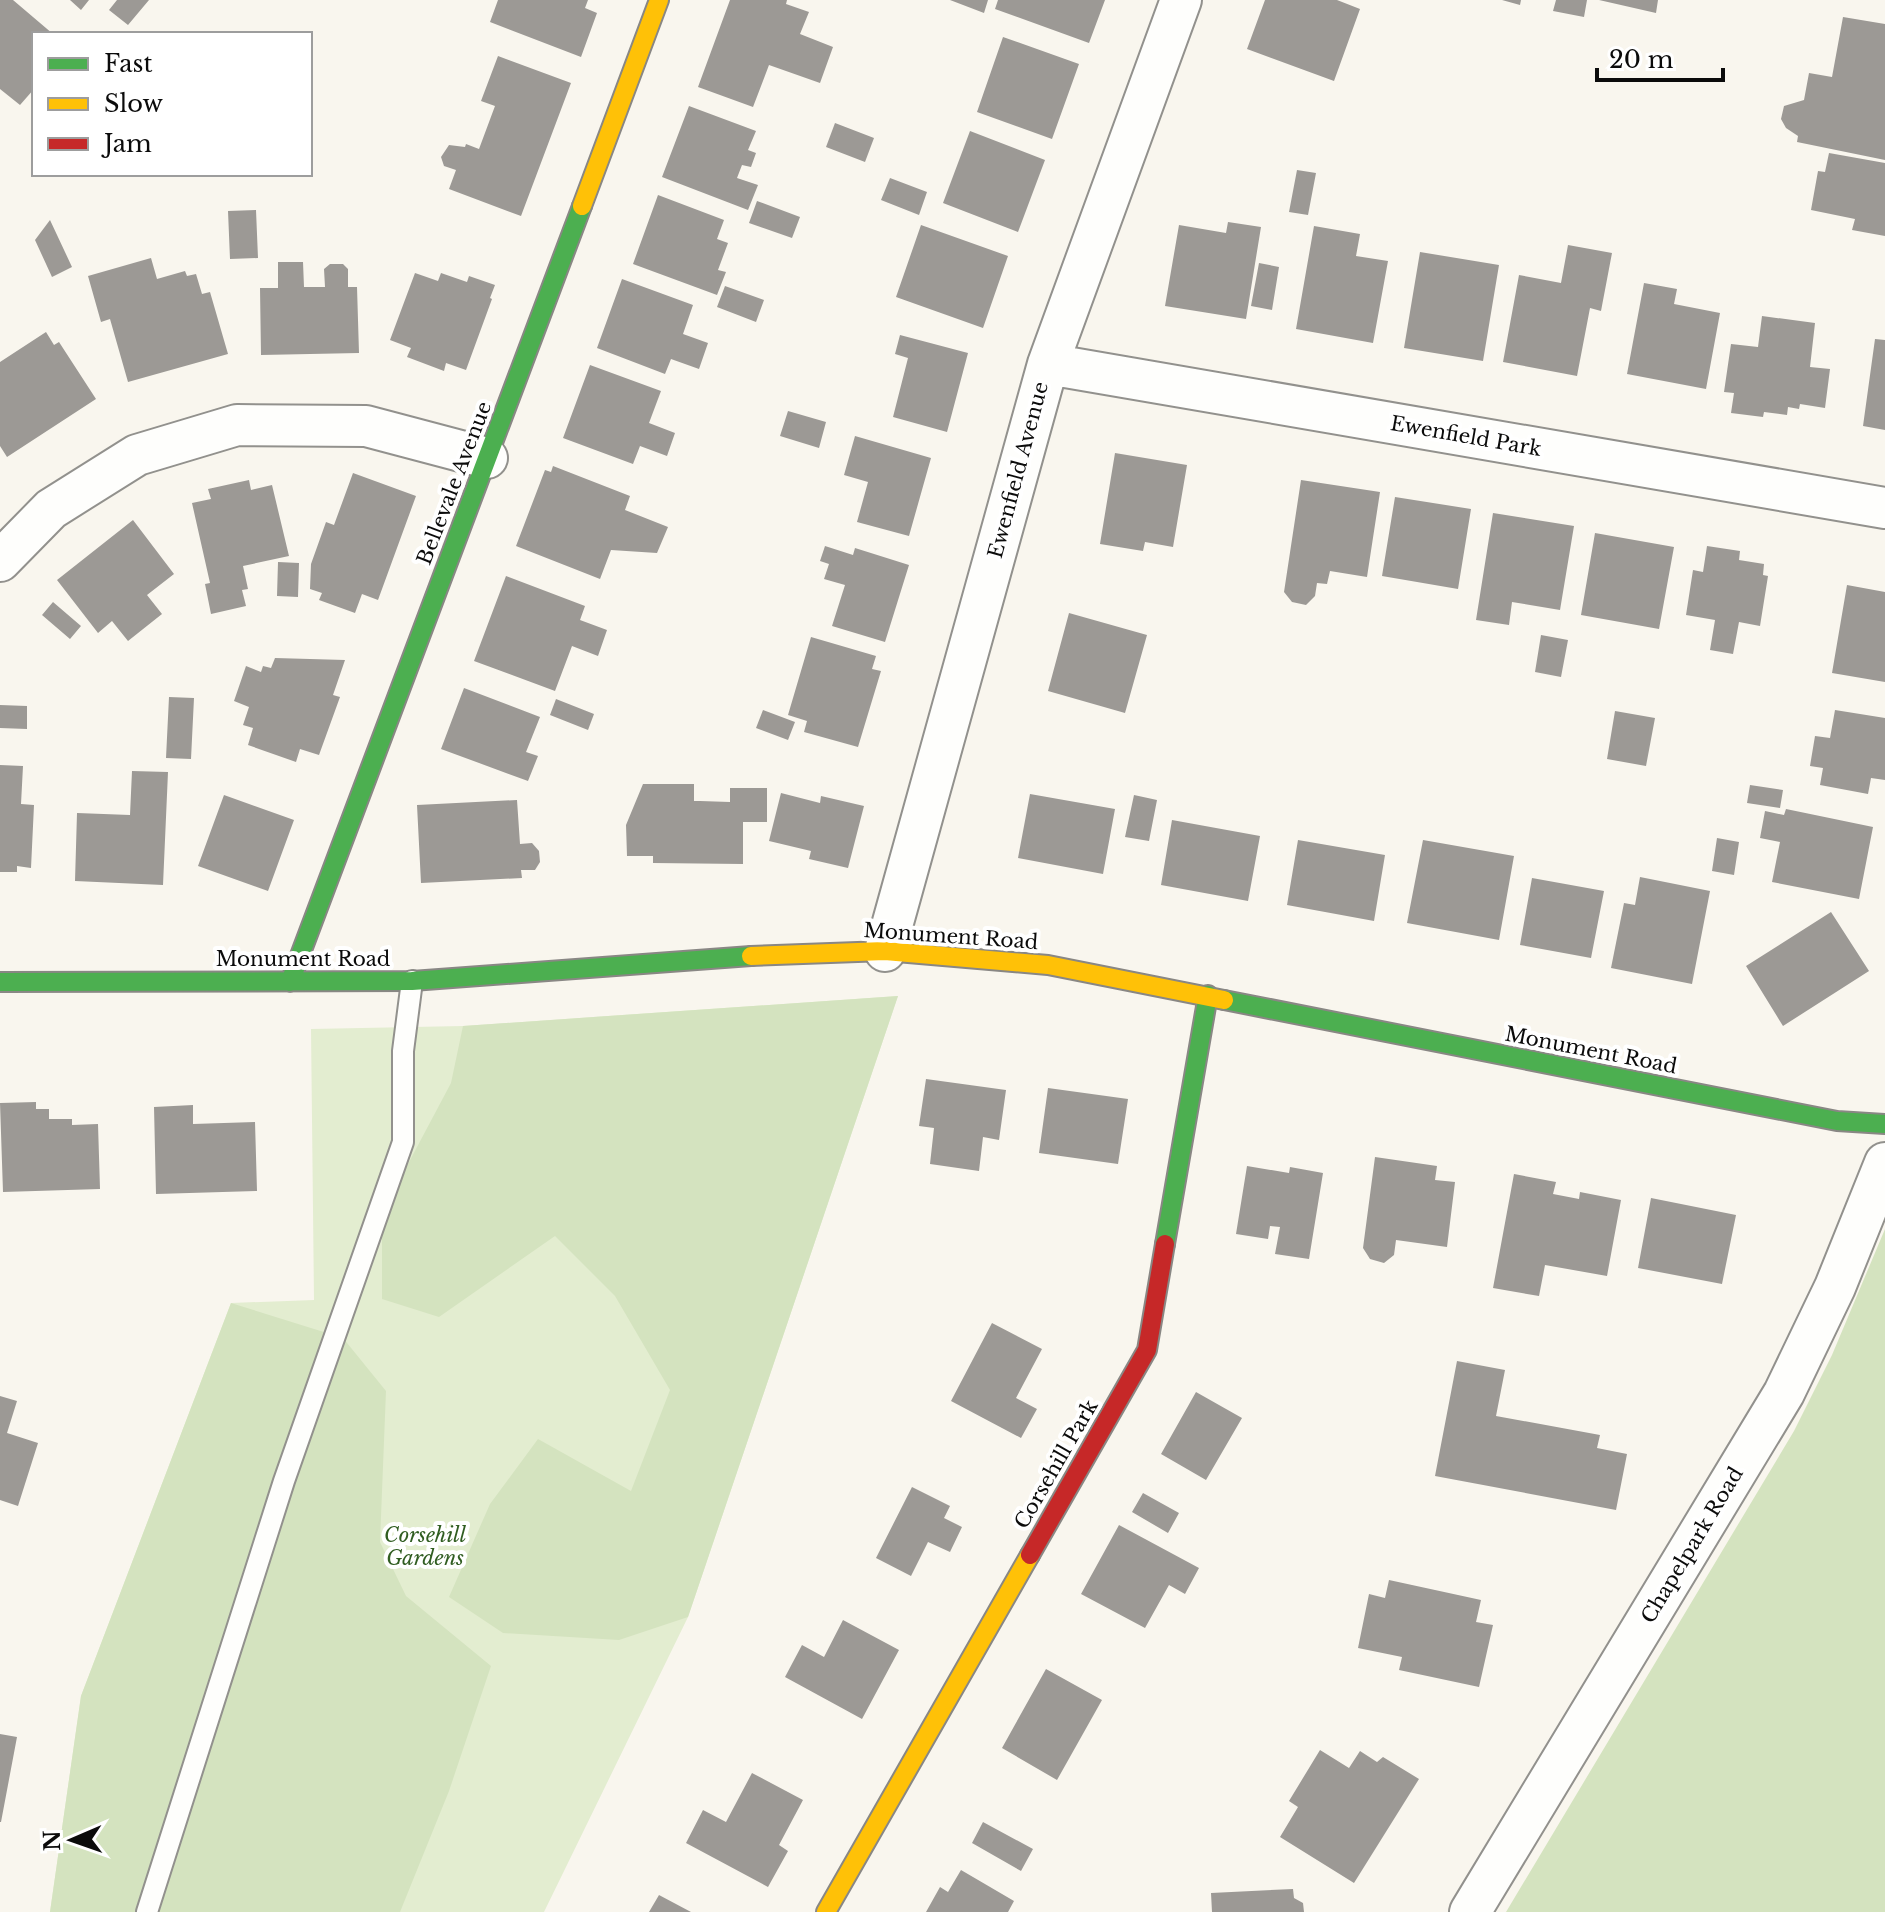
<svg xmlns="http://www.w3.org/2000/svg" width="1885" height="1912" viewBox="0 0 1885 1912" font-family="'Libre Baskerville',serif">
  <style>
    .green { fill: #e3edd0 }
    .forest { fill: #d4e3bf }
    .building { fill: #9c9995 }
    .lines { fill: none; stroke-linecap: round; stroke-linejoin: round }
    .lane-casing { stroke: #92918d; stroke-width: 24 }
    .street-casing { stroke: #92918d; stroke-width: 44 }
    .fast-casing { stroke: #898784; stroke-width: 22 }
    .slow-casing { stroke: #898784; stroke-width: 22 }
    .jam-casing { stroke: #898784; stroke-width: 22 }
    .lane { stroke: #fefefc; stroke-width: 20 }
    .street { stroke: #fefefc; stroke-width: 40 }
    .fast { stroke: #4caf50; stroke-width: 18 }
    .slow { stroke: #ffc107; stroke-width: 18 }
    .jam { stroke: #c62828; stroke-width: 18 }
    .labels { text-anchor: middle; stroke-width: 8; stroke-linejoin: round; paint-order: stroke }
    .street-label { font-size: 20px; fill: #0b0b0b; stroke: #fff }
    .park-label { font-size: 20px; font-style: italic; fill: #305d21; stroke: #fff }
  </style>
  <rect width="100%" height="100%" fill="#f9f6ee"/>
  <path class="green" d="M898,996L688,1617L544,1912H50L81,1696L231,1303L314,1300L311,1029L463,1026Z"/>
  <path class="forest" d="M898,996L688,1617L619,1640L503,1633L449,1597L490,1504L538,1439L631,1491L670,1390L615,1296L555,1236L439,1317L382,1299V1213L451,1083L463,1026Z
    M1885,1229V1912H1506L1794,1431L1832,1355Z
    M231,1303L343,1338L386,1391L380,1542L406,1596L491,1666L449,1791L400,1912H50L81,1696Z"/>
  <path class="building" d="M0,0H13L53,34H34V89L20,105L0,89Z
    M70,0H89L81,10Z
    M117,0H149L128,25L109,10Z
    M498,0H588L585,8L597,13L581,57L490,22Z
    M730,0H787L786,4L809,12L800,34L833,47L820,83L769,65L753,107L698,87Z
    M950,0H988L984,13Z
    M998,0H1105L1089,43L995,9Z
    M1265,0H1337L1360,9L1334,81L1247,49Z
    M1502,0H1521L1520,5Z
    M1556,0H1587L1584,17L1553,11Z
    M1599,0H1658L1656,13Z
    M1843,17L1885,24V160L1797,142L1798,136L1786,128L1781,119L1784,106L1804,100L1809,73L1832,77Z
    M1003,37L1079,64L1052,139L977,112Z
    M498,56L571,83L521,216L449,189L456,170L444,166L441,157L449,145L465,147L466,144L479,149L495,106L481,101Z
    M689,106L756,131L748,150L756,153L751,167L742,165L737,178L758,185L748,210L662,177Z
    M835,123L874,138L865,162L826,147Z
    M970,131L1045,160L1018,232L943,203Z
    M1829,153L1885,163V236L1852,230L1855,219L1811,210L1818,171L1825,172Z
    M1297,170L1316,173L1308,215L1289,212Z
    M890,178L927,192L919,215L881,200Z
    M658,195L724,220L717,239L728,243L718,270L726,272L717,295L633,264Z
    M757,201L800,217L792,238L749,223Z
    M256,210L258,258L230,259L228,211Z
    M50,220L72,267L52,277L35,240Z
    M1228,222L1261,227L1246,319L1165,306L1179,225L1226,233Z
    M921,225L1008,256L983,328L896,297Z
    M1314,226L1360,234L1356,256L1388,261L1373,343L1296,329Z
    M1568,245L1612,253L1601,311L1590,308L1577,376L1503,362L1519,275L1561,283Z
    M1420,252L1499,265L1483,361L1404,348Z
    M151,258L157,279L185,271L187,276L196,274L202,294L210,292L228,354L128,382L110,319L101,322L88,276Z
    M278,262H303L304,287H325L324,269L330,264H343L348,269V287H357L359,353L261,355L260,288H278Z
    M1259,263L1279,267L1272,310L1251,306Z
    M415,273L438,281L441,273L467,282L469,276L495,285L490,298L492,299L466,370L446,363L444,371L407,357L411,348L390,340Z
    M622,279L693,305L683,334L708,343L699,369L671,359L665,374L597,348Z
    M1644,283L1677,289L1674,304L1720,313L1706,389L1627,374Z
    M725,286L764,300L756,322L717,307Z
    M1762,316L1815,323L1810,367L1830,369L1825,408L1800,404L1799,409L1788,407L1787,415L1764,412L1763,417L1731,413L1734,393L1724,392L1731,344L1758,347Z
    M46,332L54,345L59,342L96,399L7,457L0,446V362Z
    M900,335L968,353L947,432L893,417L908,358L895,354Z
    M1875,339L1885,340V430L1863,426Z
    M590,365L661,391L649,423L675,433L667,456L640,446L633,464L563,438Z
    M788,411L826,422L819,448L780,436Z
    M855,436L931,458L909,536L857,522L868,482L844,475Z
    M1115,453L1187,465L1173,547L1145,542L1143,551L1100,544Z
    M553,466L630,496L625,510L668,527L657,553L611,550L600,579L516,546L545,470L551,472Z
    M353,473L416,496L378,600L362,594L355,613L319,600L322,593L310,589L311,564L326,522L334,525Z
    M249,480L251,490L272,485L289,556L243,566L248,589L242,590L246,606L211,614L205,584L210,583L192,503L211,499L208,489Z
    M1301,480L1380,492L1367,577L1330,571L1327,584L1317,583L1315,596L1306,605L1292,602L1284,592Z
    M1395,497L1471,509L1458,589L1382,576Z
    M1493,513L1574,526L1560,610L1512,602L1509,625L1476,620Z
    M133,520L174,574L147,595L162,614L128,641L112,621L98,633L57,580Z
    M1595,533L1674,547L1659,629L1581,615Z
    M825,546L853,555L855,548L909,565L885,642L832,626L845,585L824,579L829,564L820,561Z
    M1707,546L1740,551L1739,560L1764,564L1763,575L1768,576L1760,626L1739,622L1733,654L1710,650L1715,620L1686,615L1693,570L1703,572Z
    M278,562L299,563L298,597L277,596Z
    M506,576L585,606L580,620L607,630L598,656L572,646L555,691L474,661Z
    M1847,585L1885,592V682L1832,673Z
    M53,602L81,626L70,639L42,615Z
    M1069,613L1147,635L1125,713L1048,691Z
    M1541,635L1568,640L1561,677L1535,672Z
    M811,637L876,656L872,669L881,671L858,747L804,732L807,721L788,715Z
    M275,658L345,660L333,695L340,697L319,755L300,749L296,762L248,745L253,728L243,725L249,707L234,701L246,666L261,672L263,666L271,668Z
    M464,688L540,717L526,752L538,756L528,781L441,749Z
    M169,697L194,698L191,759L166,758Z
    M556,699L594,714L588,730L550,715Z
    M0,705L27,706V729L0,728Z
    M763,710L795,722L788,740L756,728Z
    M1835,710L1885,718V780L1871,778L1868,794L1820,785L1823,768L1810,766L1815,736L1830,738Z
    M1615,711L1655,718L1646,766L1607,759Z
    M0,765L23,766L21,804L34,805L31,868L17,866V872H0Z
    M132,771L168,772L163,885L75,881L77,813L130,815Z
    M643,784H694V801H700L730,802V788H767V822H743V864L653,863V856H627L626,825Z
    M1750,785L1783,790L1780,808L1747,803Z
    M781,793L820,803L821,796L864,806L848,868L809,859L811,851L769,841Z
    M1030,794L1115,809L1103,874L1018,858Z
    M224,795L294,820L268,891L198,866Z
    M1134,795L1157,800L1149,841L1125,837Z
    M517,800L520,844L532,843L539,851L540,862L535,870H521L522,878L421,883L417,805Z
    M1786,809L1873,827L1859,899L1772,882L1780,842L1760,838L1765,811L1784,815Z
    M1172,820L1260,836L1248,901L1161,885Z
    M1717,838L1739,842L1734,875L1712,871Z
    M1298,840L1385,855L1374,921L1287,905Z
    M1423,840L1514,856L1499,940L1407,923Z
    M1640,877L1710,891L1692,984L1611,968L1624,903L1635,905Z
    M1532,878L1604,891L1591,958L1520,945Z
    M1831,912L1869,971L1783,1026L1746,966Z
    M926,1079L1006,1090L999,1140L983,1137L979,1171L930,1164L934,1128L919,1126Z
    M1048,1088L1128,1099L1118,1164L1039,1153Z
    M36,1102V1109H49V1119H72V1125L98,1124L100,1189L3,1192L0,1103Z
    M193,1105V1124L255,1122L257,1191L156,1194L154,1107Z
    M1375,1157L1437,1166L1435,1180L1455,1182L1447,1247L1396,1240L1394,1255L1384,1263L1370,1259L1363,1248Z
    M1247,1166L1289,1173L1290,1167L1323,1173L1309,1259L1275,1254L1280,1227L1270,1226L1268,1239L1236,1234Z
    M1514,1174L1556,1182L1553,1194L1579,1199L1580,1192L1621,1200L1607,1276L1545,1265L1539,1296L1493,1288Z
    M1651,1198L1736,1215L1722,1284L1638,1268Z
    M992,1323L1042,1349L1016,1398L1037,1409L1021,1438L951,1401Z
    M1457,1361L1505,1370L1496,1416L1600,1435L1597,1448L1627,1454L1616,1510L1435,1476Z
    M1196,1392L1242,1418L1206,1480L1161,1454Z
    M0,1396L17,1401L7,1433L38,1443L18,1506L0,1500Z
    M912,1487L950,1506L944,1518L962,1527L950,1552L928,1542L911,1576L876,1558Z
    M1143,1493L1179,1513L1168,1533L1132,1512Z
    M1119,1525L1199,1568L1185,1594L1169,1585L1145,1628L1081,1594Z
    M1389,1580L1481,1600L1476,1622L1493,1625L1479,1687L1399,1670L1402,1657L1358,1648L1369,1594L1385,1598Z
    M843,1620L899,1650L862,1719L785,1677L802,1645L824,1657Z
    M1046,1669L1102,1700L1057,1780L1002,1748Z
    M0,1734L17,1737L1,1822H0Z
    M1320,1750L1349,1768L1360,1751L1377,1762L1383,1757L1419,1779L1354,1883L1280,1837L1298,1807L1289,1801Z
    M752,1773L803,1800L779,1845L788,1851L768,1887L686,1843L703,1810L726,1822Z
    M983,1822L1033,1849L1021,1871L972,1843Z
    M961,1870L1014,1901L1008,1912H926L940,1887L948,1892Z
    M1293,1889L1294,1898L1303,1903L1304,1912H1212L1211,1893Z
    M659,1895L691,1912H649Z"/>
  <g class="lines">
    <defs>
      <path id="lane" d="M147,1912L284,1481L403,1142V1051L412,981"/>
      <path id="street" d="M1048,364L1885,508
        M0,561L51,509L137,455L237,425L366,426L487,458
        M885,951L1048,364L1181,0
        M1470,1912L1784,1393L1835,1287L1885,1163"/>
      <path id="fast" d="M0,982L412,981L751,956
        M290,982L582,206
        M1224,1000L1837,1121L1885,1124
        M1165,1244L1208,995"/>
      <path id="slow" d="M582,206L659,0
        M751,956L885,951L1048,965L1224,1000
        M826,1912L1030,1555"/>
      <path id="jam" d="M1030,1555L1147,1350L1165,1244"/>
    </defs>
    <use href="#lane" class="lane-casing"/>
    <use href="#street" class="street-casing"/>
    <use href="#fast" class="fast-casing"/>
    <use href="#slow" class="slow-casing"/>
    <use href="#jam" class="jam-casing"/>
    <use href="#lane" class="lane"/>
    <use href="#street" class="street"/>
    <use href="#fast" class="fast"/>
    <use href="#slow" class="slow"/>
    <use href="#jam" class="jam"/>
  </g>
  <g class="labels">
    <g class="street-label">
      <text transform="translate(1466 436) rotate(10)" y="7">Ewenfield Park</text>
      <text transform="translate(1018 470) rotate(-75)" y="7">Ewenfield Avenue</text>
      <text transform="translate(454 483) rotate(-69)" y="7">Bellevale Avenue</text>
      <text transform="translate(951 936) rotate(4)" y="7">Monument Road</text>
      <text x="303" y="966">Monument Road</text>
      <text transform="translate(1591 1050) rotate(11)" y="7">Monument Road</text>
      <text transform="translate(1056 1464) rotate(-60)" y="7">Corsehill Park</text>
      <text transform="translate(1692 1545) rotate(-59)" y="7">Chapelpark Road</text>
    </g>
    <g class="park-label">
      <text x="425" y="1542">Corsehill<tspan x="425" dy="23">Gardens</tspan></text>
    </g>
  </g>
  <rect x="32" y="32" width="280" height="144" fill="#ffffff" stroke="#9d9d9d" stroke-width="2"/>
  <rect x="48" y="58" width="40" height="12" fill="#4caf50" stroke="#9d9d9d" stroke-width="2"/>
  <text x="104" y="72" font-size="24" fill="#0b0b0b">Fast</text>
  <rect x="48" y="98" width="40" height="12" fill="#ffc107" stroke="#9d9d9d" stroke-width="2"/>
  <text x="104" y="112" font-size="24" fill="#0b0b0b">Slow</text>
  <rect x="48" y="138" width="40" height="12" fill="#c62828" stroke="#9d9d9d" stroke-width="2"/>
  <text x="104" y="152" font-size="24" fill="#0b0b0b">Jam</text>
  <g transform="translate(72 1840) rotate(268)" stroke="#ffffff" stroke-width="6" paint-order="stroke">
  <path d="M0-6L14 30L0 20L-14 30Z" fill="#0b0b0b"/>
  <text y="-12" font-size="22" font-weight="bold" text-anchor="middle" fill="#0b0b0b">N</text>
  </g>
  <path d="M1597 68v12h126v-12" fill="none" stroke="#0b0b0b" stroke-width="4"/>
  <text x="1609" y="68" font-size="24" fill="#0b0b0b" stroke="#ffffff" stroke-width="6" paint-order="stroke">20 m</text>
</svg>
